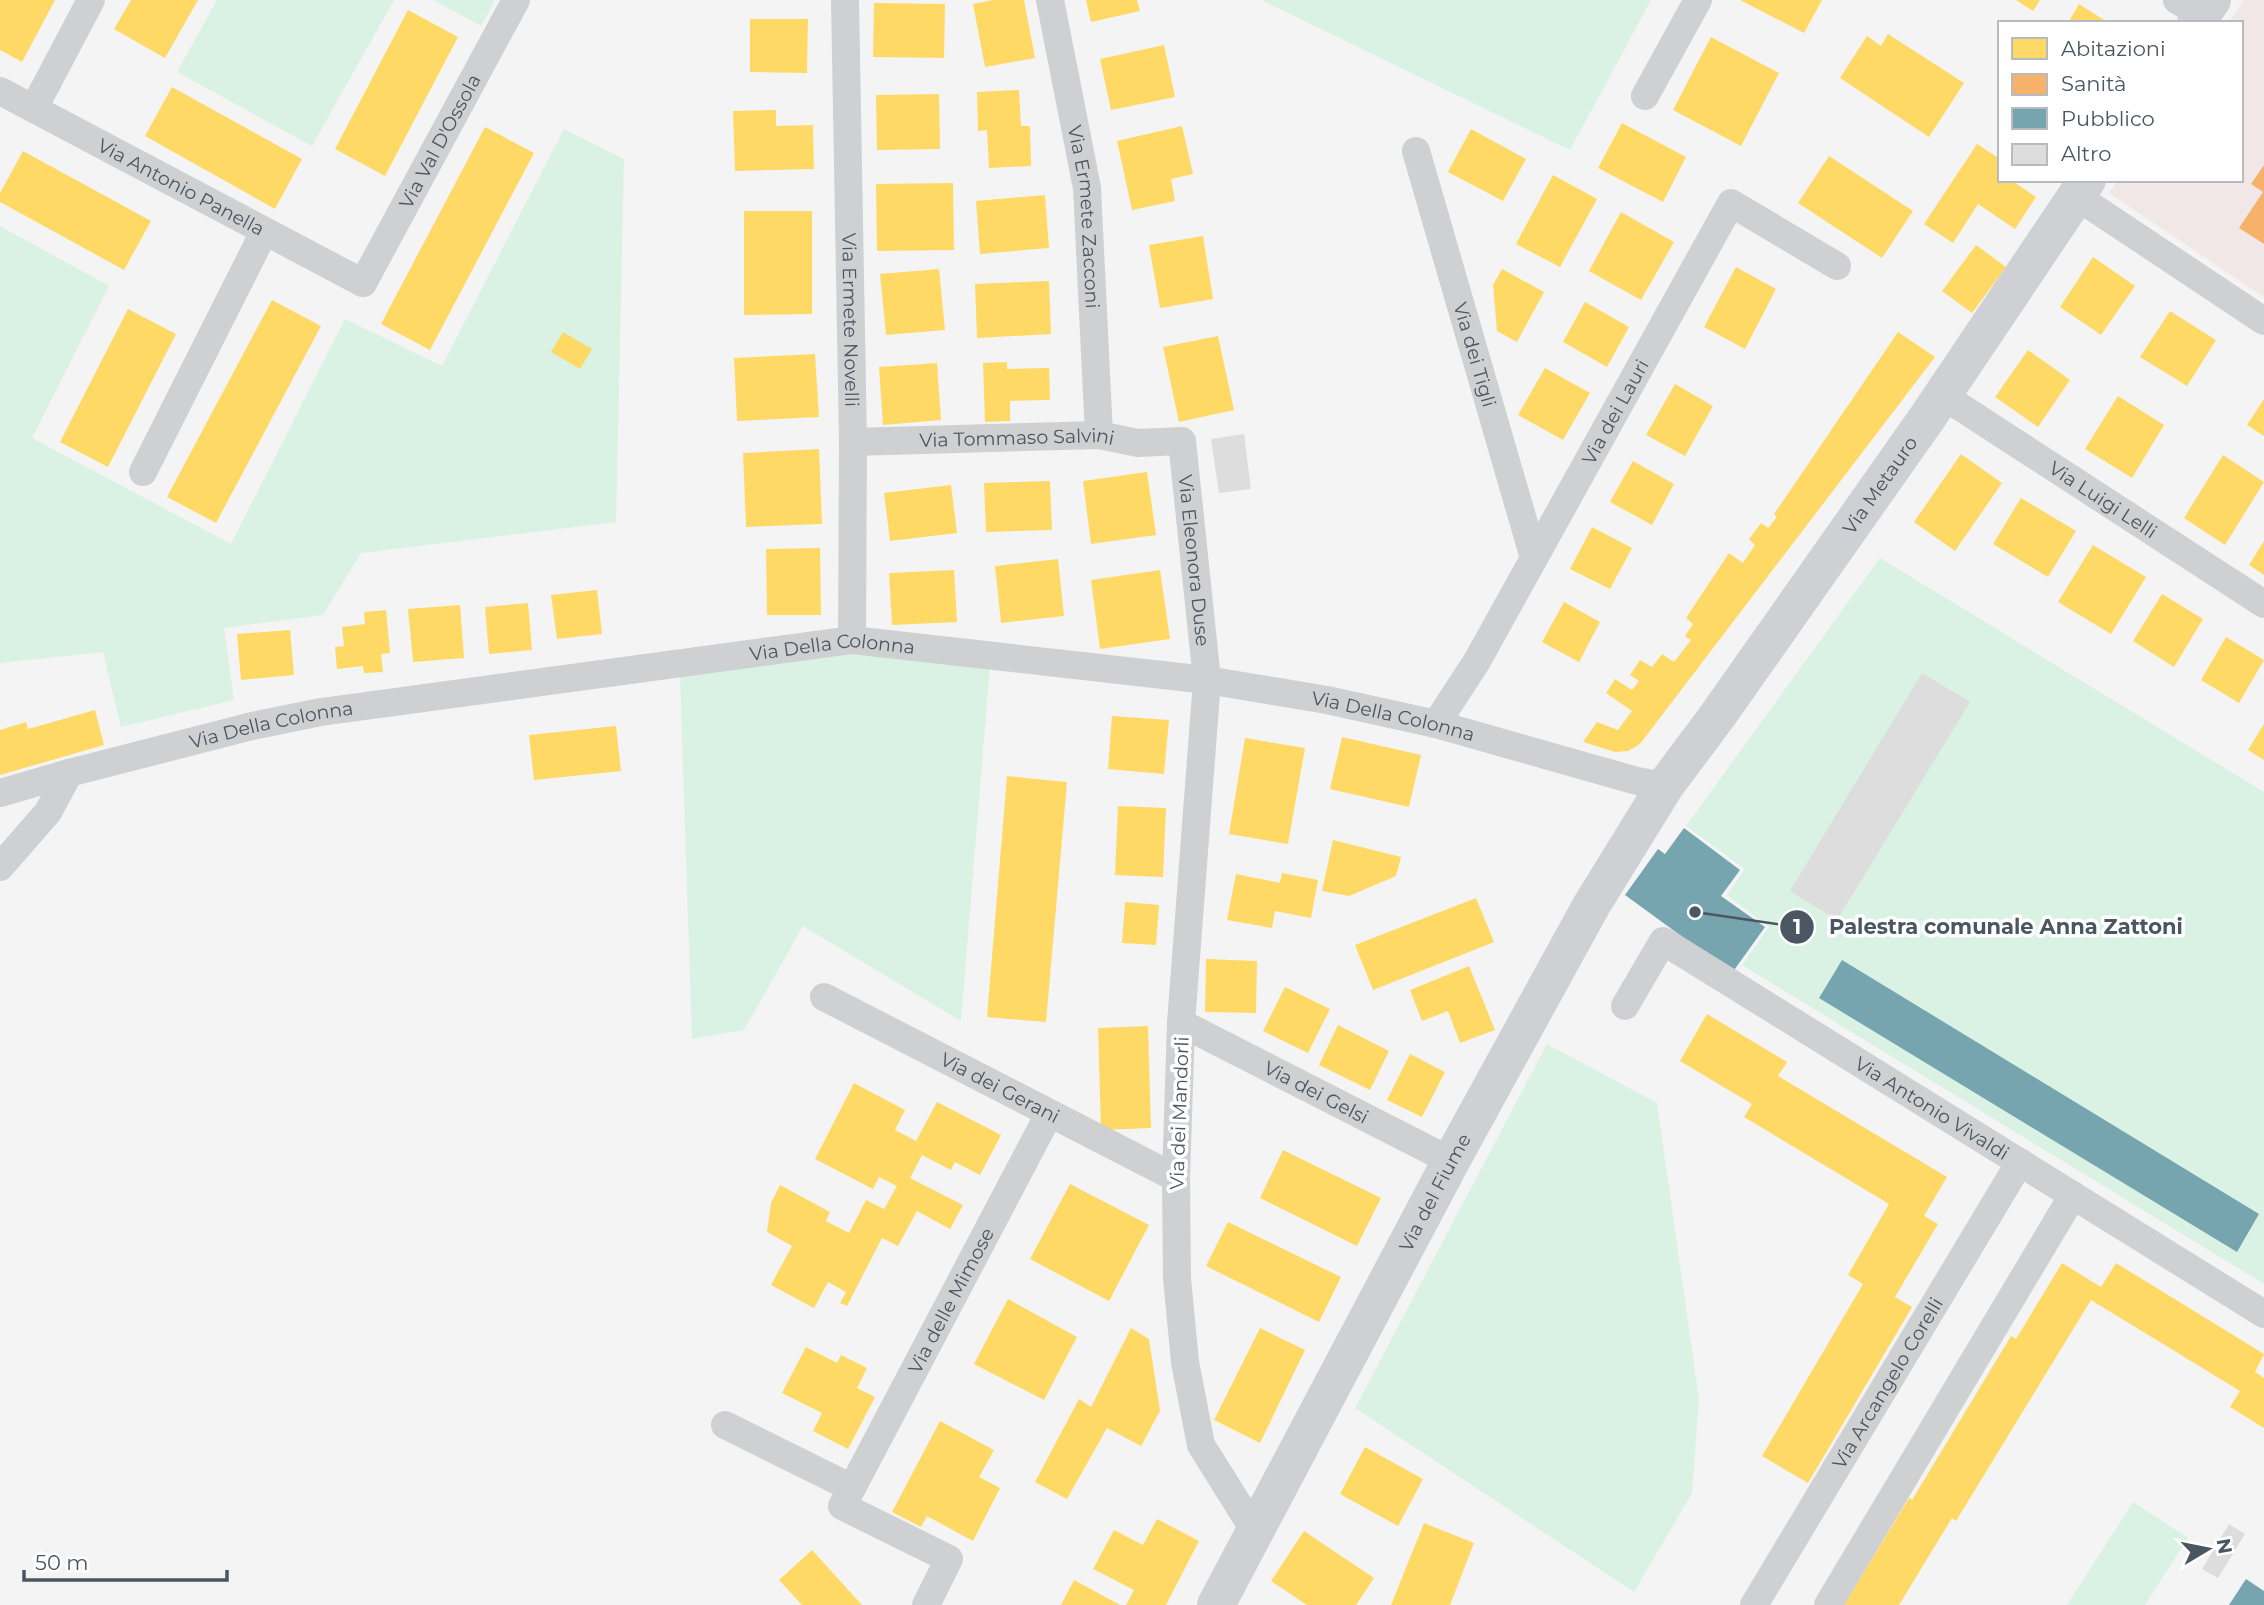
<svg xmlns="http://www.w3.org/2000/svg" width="2264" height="1605" viewBox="0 0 2264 1605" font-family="Montserrat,sans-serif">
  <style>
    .medical { fill: #f1e7e6 }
    .green { fill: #d9f2e3 }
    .homes { fill: #ffd966 }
    .health { fill: #f6b26b }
    .public { fill: #76a5af }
    .building { fill: #ddddde }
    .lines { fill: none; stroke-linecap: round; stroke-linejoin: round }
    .street { stroke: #ced0d2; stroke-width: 28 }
    .secondary { stroke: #ced0d4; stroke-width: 38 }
    .labels { text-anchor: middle; stroke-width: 7; stroke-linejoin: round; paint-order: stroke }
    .street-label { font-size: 19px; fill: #4a5661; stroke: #fff }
    .leader { fill: none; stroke: #4a5661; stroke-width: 2.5 }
    .callout-dot { fill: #4a5661; stroke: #fff; stroke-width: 2.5 }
    .mark-label { font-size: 21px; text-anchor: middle; font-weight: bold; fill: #fff }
    .callout-label { font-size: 21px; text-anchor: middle; font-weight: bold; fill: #4a5661; stroke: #fff; stroke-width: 7; stroke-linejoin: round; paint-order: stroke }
  </style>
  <rect width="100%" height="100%" fill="#f4f4f4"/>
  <path class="medical" d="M2244,0H2264V297L2109,193L2118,180H2241V23H2228Z"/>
  <path class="green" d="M217,0H394L312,146L177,72Z
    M433,0H495L481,26Z
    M1261,0H1651L1570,150Z
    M564,129L624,159L616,522L361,553L323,615L224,628L234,700L121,727L103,652L0,663V226L109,286L32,438L231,544L345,319L442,366Z
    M1880,558L2264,792V1284L1742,965L1769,927L1727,895L1745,869L1686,826Z
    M853,648L990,665L961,1021L803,926L744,1030L692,1039L680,677Z
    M1547,1044L1657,1103L1699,1399L1692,1493L1634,1592L1355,1408Z
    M2133,1502L2188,1538L2145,1605H2067Z"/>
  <path class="homes" d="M0,0H55L22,62L0,50Z
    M131,0H198L165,58L114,29Z
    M993,0H1024L1035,58L985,67L973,4Z
    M1086,0H1137L1140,11L1091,22Z
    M1740,0H1822L1804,33Z
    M2016,0H2040L2033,11Z
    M874,3L945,4L944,58L873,57Z
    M2079,4L2109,23H2068Z
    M408,10L458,37L385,176L335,149Z
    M750,19H808L807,73L750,72Z
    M1888,34L1964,83L1929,137L1840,78L1867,36L1881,46Z
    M1711,37L1779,73L1741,146L1673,110Z
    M1164,45L1175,97L1111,110L1100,59Z
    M172,87L302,159L275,209L145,136Z
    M1019,90L1021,126H1030L1031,166L989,168L987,130L978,131L977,92Z
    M939,94L940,149L877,150L876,95Z
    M776,110V126L813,125L814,169L735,171L733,111Z
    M1622,123L1686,157L1663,202L1598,168Z
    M1182,126L1193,174L1171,179L1175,201L1132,210L1117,141Z
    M485,127L534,153L430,350L381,324Z
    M1471,129L1526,159L1503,201L1448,172Z
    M1977,144L2000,159V180H2011L2036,197L2015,229L1978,204L1953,243L1924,224Z
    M23,151L151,221L124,270L0,202V193Z
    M1829,156L1913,211L1882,258L1798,203Z
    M1553,175L1597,199L1560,267L1516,244Z
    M953,183L954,250L877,251L876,184Z
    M1045,195L1049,248L980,254L976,201Z
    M744,211H812V314L744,315Z
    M1621,212L1674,242L1641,300L1589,271Z
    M1203,236L1213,299L1160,308L1149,245Z
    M1976,245L2006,267L1972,313L1942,291Z
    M2093,257L2135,286L2101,335L2060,307Z
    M1736,267L1776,289L1745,349L1704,327Z
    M939,269L945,330L886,335L880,274Z
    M1502,269L1544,292L1517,342L1497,331L1493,285Z
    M1049,281L1051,334L977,338L975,284Z
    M272,300L321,326L216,523L167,497Z
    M1585,302L1629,327L1607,367L1563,342Z
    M128,309L176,334L108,467L60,442Z
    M2170,311L2216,340L2187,386L2140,357Z
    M563,332L592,349L580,369L551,352Z
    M1898,332L1935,357L1640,744L1628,751L1615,752L1583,742L1597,722L1618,730L1632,711L1606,693L1615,679L1632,690L1639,681L1630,675L1640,660L1652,667L1662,654L1674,662L1691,640L1685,636L1693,624L1686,618L1729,553L1743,563L1755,545L1749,539L1761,523L1768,528L1777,517L1774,514Z
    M1218,336L1234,410L1179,422L1163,347Z
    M2028,350L2070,380L2038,427L1995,397Z
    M815,354L819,417L737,421L734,358Z
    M1007,362V369L1049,368L1050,400L1010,401V421L985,422L983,363Z
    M937,363L941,420L883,425L879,367Z
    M1545,368L1590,393L1563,440L1518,415Z
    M1675,384L1713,406L1685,456L1646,435Z
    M2118,396L2164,425L2132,478L2085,449Z
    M2264,399V436L2247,425Z
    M819,449L822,524L746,527L743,453Z
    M1961,454L2002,483L1955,551L1914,522Z
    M2223,455L2264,482L2225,545L2184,518Z
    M1633,461L1674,484L1652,525L1610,502Z
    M1147,472L1156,535L1091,544L1083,481Z
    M1050,481L1052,530L986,532L984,483Z
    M951,485L957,533L890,541L884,493Z
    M2021,498L2076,531L2048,577L1993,544Z
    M1592,527L1632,548L1610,589L1570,569Z
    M2264,541V575L2249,565Z
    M2093,545L2146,577L2111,634L2058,602Z
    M820,548L821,615H767L766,549Z
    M1058,559L1064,616L1001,623L995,566Z
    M954,570L957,622L892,625L889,573Z
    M1160,570L1170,639L1100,649L1091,580Z
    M597,590L602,634L557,639L551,595Z
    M2162,594L2203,619L2174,667L2133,641Z
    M1564,602L1600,622L1579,662L1542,642Z
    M528,603L532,650L489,654L485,607Z
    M460,605L464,658L413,662L408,609Z
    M386,610L390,653L381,654L383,672L364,673L363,666L337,669L335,647L344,646L342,627L365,624L364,612Z
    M290,630L294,675L241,680L237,634Z
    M2226,637L2264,660L2239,703L2201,680Z
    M95,710L104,745L0,775V730L26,722L28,729Z
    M1112,716L1169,720L1164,774L1108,769Z
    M2264,724V760L2248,750Z
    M616,726L621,771L534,780L529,735Z
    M1342,737L1421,755L1409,807L1330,789Z
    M1245,738L1305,748L1288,844L1229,834Z
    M1007,776L1067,782L1046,1022L987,1017Z
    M1118,806L1166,808L1163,877L1115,875Z
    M1333,840L1401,857L1396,876L1349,896L1322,891Z
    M1282,873L1318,880L1311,918L1275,911L1272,928L1227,920L1236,874L1280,883Z
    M1476,898L1494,942L1373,990L1355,945Z
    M1125,902L1159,905L1156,945L1122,943Z
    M1206,959L1257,961L1256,1013L1205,1012Z
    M1469,966L1495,1030L1460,1043L1448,1011L1422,1021L1410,990Z
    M1285,987L1330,1009L1308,1053L1263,1031Z
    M1707,1014L1787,1062L1778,1076L1947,1177L1924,1216L1938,1224L1895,1297L1912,1307L1808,1483L1762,1456L1863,1284L1848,1275L1889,1204L1744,1117L1752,1104L1680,1061Z
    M1338,1025L1389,1051L1370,1090L1319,1065Z
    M1148,1026L1151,1128L1101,1130L1098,1028Z
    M1410,1054L1445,1072L1422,1117L1387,1100Z
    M854,1083L905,1110L895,1130L916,1141L937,1102L1001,1135L980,1175L955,1162L951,1170L922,1155L910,1178L963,1205L950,1229L917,1211L898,1246L882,1238L847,1306L840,1303L846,1292L828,1282L814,1308L771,1285L792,1246L767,1232L771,1203L780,1185L830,1212L826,1221L849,1233L866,1200L884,1209L897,1186L879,1177L873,1189L815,1159Z
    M1283,1150L1381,1198L1357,1246L1260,1198Z
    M1070,1184L1149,1225L1109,1301L1030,1259Z
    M1228,1222L1341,1277L1319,1322L1206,1266Z
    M2062,1263L2101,1287L2116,1263L2264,1354L2255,1372L2264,1378V1428L2230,1407L2240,1391L2091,1300L1956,1521L1952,1518L1899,1605H1844L1909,1498L1912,1500L2011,1336L2016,1339Z
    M1008,1299L1077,1337L1044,1400L974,1364Z
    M1131,1328L1149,1339L1160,1411L1141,1446L1107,1428L1067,1499L1035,1482L1079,1399L1091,1407Z
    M1260,1328L1305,1350L1260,1443L1214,1420Z
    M806,1347L837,1363L841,1355L867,1368L857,1388L875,1397L848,1449L813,1431L822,1413L782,1393Z
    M940,1421L994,1450L979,1477L1000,1488L973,1541L927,1516L921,1527L892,1512Z
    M1365,1447L1423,1479L1398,1526L1340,1494Z
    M1157,1519L1199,1541L1166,1605H1126L1134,1590L1093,1569L1114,1530L1143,1545Z
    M1424,1523L1474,1543L1450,1605H1391Z
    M1304,1531L1374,1578L1356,1605H1307L1271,1581Z
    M812,1550L862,1605H802L779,1580Z
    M1074,1580L1120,1605H1061Z"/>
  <path class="health" d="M2264,165V244L2239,228L2263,192L2251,184Z"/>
  <path class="public" d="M1684,828L1740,870L1721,896L1765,927L1732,973L1625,895L1658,849L1665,854Z
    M1842,960L2259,1214L2237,1252L1819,998Z
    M2246,1579L2264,1591V1605H2229Z"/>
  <path class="building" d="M1244,434L1251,489L1219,493L1211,439Z
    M1922,673L1970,702L1837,920L1790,891Z
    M2229,1524L2245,1534L2218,1578L2202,1569Z"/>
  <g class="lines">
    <g class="street">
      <path id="s1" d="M845,0L853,442L852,640"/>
      <path id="s2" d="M1050,0L1087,188L1099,435"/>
      <path d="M2177,0L2202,15"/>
      <path id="s3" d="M0,91L363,283L516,0"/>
      <path d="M1645,96L1698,0"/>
      <path d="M34,108L91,0"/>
      <path id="s4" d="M1416,151L1534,558"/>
      <path d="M2076,196L2264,321"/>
      <path id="s5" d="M1942,395L2264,604"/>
      <path id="s6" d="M853,442L1099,435L1138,443L1182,441L1207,680L1181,1023L1176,1178L1177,1278L1185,1362L1201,1445L1254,1530"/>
      <path d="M143,472L264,232"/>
      <path id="s7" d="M1436,724L1477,661L1731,203L1837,266"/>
      <path id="s8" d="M0,793L69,773L252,726L321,712L852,640L1207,680L1327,700L1436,724L1637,781L1665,786"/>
      <path d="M0,867L48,812L69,773"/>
      <path id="s9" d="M824,997L1176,1178"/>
      <path id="s10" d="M1625,1006L1663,941L2264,1314"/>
      <path id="s11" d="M1181,1023L1451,1161"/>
      <path d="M725,1425L852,1488L842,1506L949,1559L926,1605"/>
      <path id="s12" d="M852,1488L1049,1114"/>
      <path id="s13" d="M1754,1605L2020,1162"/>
      <path d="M1828,1605L2073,1195"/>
    </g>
    <g class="secondary">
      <path d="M2196,23L2212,0"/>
      <path id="s14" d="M1216,1605L1451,1161L1591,906L1665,786L1718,715L1927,418L2087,180"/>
    </g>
  </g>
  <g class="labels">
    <g class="street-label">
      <text dy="7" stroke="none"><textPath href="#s3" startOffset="572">Via Val D'Ossola</textPath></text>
      <text dy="7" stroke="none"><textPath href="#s3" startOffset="205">Via Antonio Panella</textPath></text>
      <text dy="7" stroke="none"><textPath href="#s2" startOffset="220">Via Ermete Zacconi</textPath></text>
      <text dy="7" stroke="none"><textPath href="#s1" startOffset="320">Via Ermete Novelli</textPath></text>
      <text dy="7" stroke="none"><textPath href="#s4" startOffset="212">Via dei Tigli</textPath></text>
      <text dy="7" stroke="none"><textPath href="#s7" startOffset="360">Via dei Lauri</textPath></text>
      <text dy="7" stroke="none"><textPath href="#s6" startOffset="164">Via Tommaso Salvini</textPath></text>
      <text dy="7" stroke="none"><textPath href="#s14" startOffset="1304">Via Metauro</textPath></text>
      <text dy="7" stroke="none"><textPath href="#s5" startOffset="192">Via Luigi Lelli</textPath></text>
      <text dy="7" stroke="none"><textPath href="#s6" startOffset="450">Via Eleonora Duse</textPath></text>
      <text dy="7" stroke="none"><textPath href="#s8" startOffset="847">Via Della Colonna</textPath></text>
      <text dy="7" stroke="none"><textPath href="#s8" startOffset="1414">Via Della Colonna</textPath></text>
      <text dy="7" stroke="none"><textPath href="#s8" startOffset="280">Via Della Colonna</textPath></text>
      <text dy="7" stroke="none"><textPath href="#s9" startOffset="198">Via dei Gerani</textPath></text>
      <text dy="7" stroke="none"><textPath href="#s11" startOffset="152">Via dei Gelsi</textPath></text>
      <text dy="7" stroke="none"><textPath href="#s10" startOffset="392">Via Antonio Vivaldi</textPath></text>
      <text transform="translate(1179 1113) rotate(-88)" y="7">Via dei Mandorli</text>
      <text dy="7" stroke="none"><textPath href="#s14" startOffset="467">Via del Fiume</textPath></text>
      <text dy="7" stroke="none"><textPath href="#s12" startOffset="212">Via delle Mimose</textPath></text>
      <text dy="7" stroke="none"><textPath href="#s13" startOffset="259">Via Arcangelo Corelli</textPath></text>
    </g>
  </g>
  <path class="leader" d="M1695 912L1797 927"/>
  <g class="callout-dot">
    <circle cx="1695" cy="912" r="7"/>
    <circle cx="1797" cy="927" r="18"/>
  </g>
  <g class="mark-label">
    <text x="1797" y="934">1</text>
  </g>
  <g class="callout-label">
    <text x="2006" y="934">Palestra comunale Anna Zattoni</text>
  </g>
  <rect x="1998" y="21" width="245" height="161" fill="#ffffff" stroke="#b7bbc0" stroke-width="2"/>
  <rect x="2012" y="38" width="35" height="21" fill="#ffd966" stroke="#b7bbc0" stroke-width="2"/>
  <text x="2061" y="56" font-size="21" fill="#4a5661">Abitazioni</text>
  <rect x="2012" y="74" width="35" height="21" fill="#f6b26b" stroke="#b7bbc0" stroke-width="2"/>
  <text x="2061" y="91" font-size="21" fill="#4a5661">Sanità</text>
  <rect x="2012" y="108" width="35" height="21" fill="#76a5af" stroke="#b7bbc0" stroke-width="2"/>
  <text x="2061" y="126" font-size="21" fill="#4a5661">Pubblico</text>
  <rect x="2012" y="144" width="35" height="21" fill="#ddddde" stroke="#b7bbc0" stroke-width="2"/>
  <text x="2061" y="161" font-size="21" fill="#4a5661">Altro</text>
  <g transform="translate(2208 1549) rotate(80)" stroke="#ffffff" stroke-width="5" paint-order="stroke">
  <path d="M0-5L12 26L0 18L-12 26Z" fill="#4a5661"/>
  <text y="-10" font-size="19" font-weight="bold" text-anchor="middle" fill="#4a5661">N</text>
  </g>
  <path d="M24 1570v10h203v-10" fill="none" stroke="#4a5661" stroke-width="3.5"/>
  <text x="35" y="1570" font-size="21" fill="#4a5661" stroke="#ffffff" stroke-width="5" paint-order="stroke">50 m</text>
</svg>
